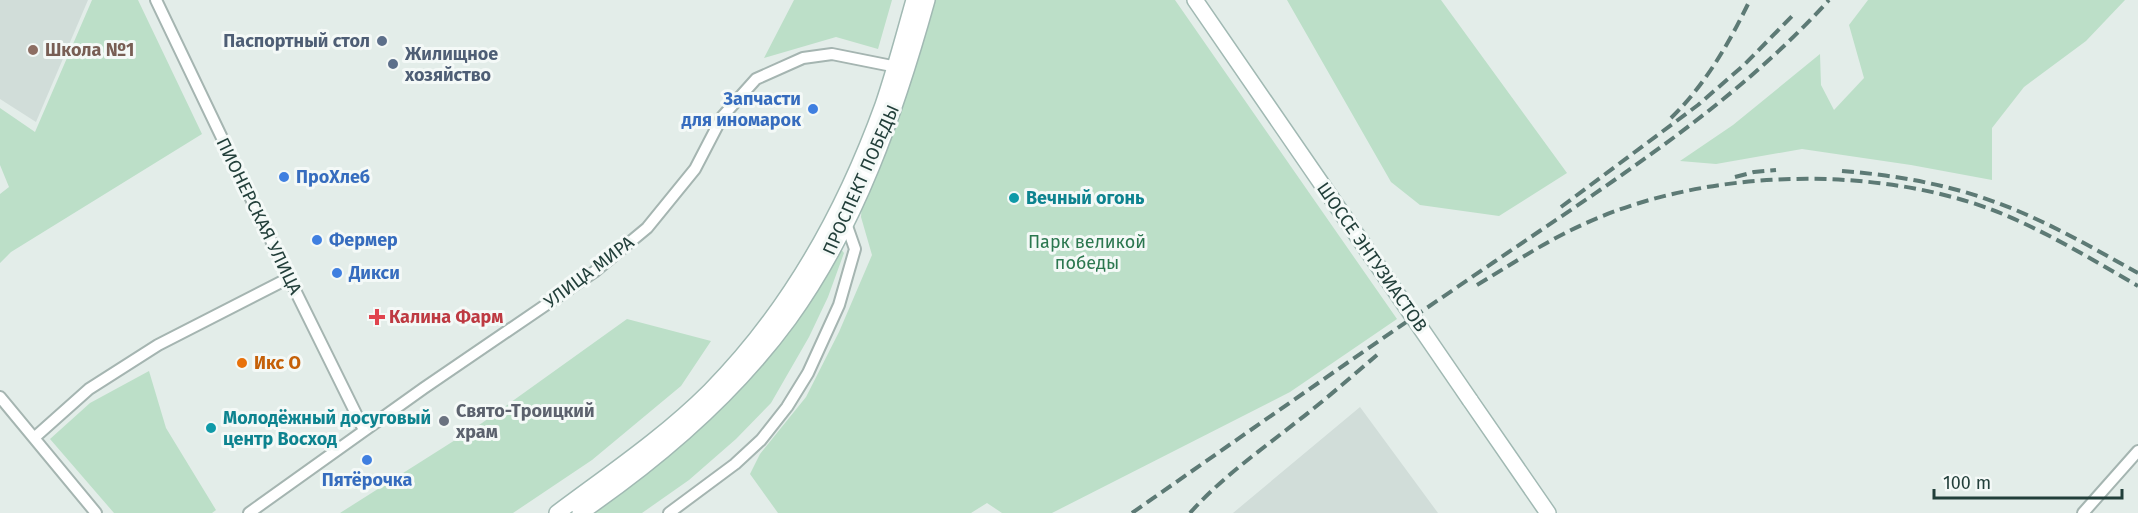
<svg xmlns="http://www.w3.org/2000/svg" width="2138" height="513" viewBox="0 0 2138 513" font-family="'Fira Sans',sans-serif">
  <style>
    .built { fill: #d1ddd9 }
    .green { fill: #bcdfc8 }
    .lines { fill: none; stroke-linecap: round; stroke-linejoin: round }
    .street-casing { stroke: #a5b5b1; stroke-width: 14 }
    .secondary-casing { stroke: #a1b9b3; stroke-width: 18 }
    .street { stroke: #fff; stroke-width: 10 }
    .secondary { stroke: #fff; stroke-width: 15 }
    .rail { stroke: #5d7a75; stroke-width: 4; stroke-dasharray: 12 6; stroke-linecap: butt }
    .secondary-bridge-casing { stroke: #a1b9b3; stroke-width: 18; stroke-linecap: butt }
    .secondary-bridge { stroke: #fff; stroke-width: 15 }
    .service-dot { fill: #5c6f8a; stroke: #f4f9f7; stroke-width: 2 }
    .education-dot { fill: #8d6e63; stroke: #f4f9f7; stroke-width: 2 }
    .shop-dot { fill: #3f7fe0; stroke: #f4f9f7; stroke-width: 2 }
    .culture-dot { fill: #0f9aa8; stroke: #f4f9f7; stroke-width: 2 }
    .health-dot { fill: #e0444e; stroke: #f4f9f7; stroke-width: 2 }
    .food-dot { fill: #e8710a; stroke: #f4f9f7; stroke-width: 2 }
    .worship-dot { fill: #6b7280; stroke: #f4f9f7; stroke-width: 2 }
    .labels { text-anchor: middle; stroke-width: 6; stroke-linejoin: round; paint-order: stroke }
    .service-label { font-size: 18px; font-weight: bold; fill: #4e5e75; stroke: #f4f9f7; text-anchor: end }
    .education-label { font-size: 18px; font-weight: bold; fill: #785e54; stroke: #f4f9f7; text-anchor: start }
    .shop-label { font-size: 18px; font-weight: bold; fill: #366cbe; stroke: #f4f9f7; text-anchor: start }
    .street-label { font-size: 18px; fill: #223f3a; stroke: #f4f9f7 }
    .culture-label { font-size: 18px; font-weight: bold; fill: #0d838f; stroke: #f4f9f7; text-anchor: start }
    .park-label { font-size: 18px; fill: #2b774f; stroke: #f4f9f7 }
    .health-label { font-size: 18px; font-weight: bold; fill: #be3a42; stroke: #f4f9f7; text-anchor: start }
    .food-label { font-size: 18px; font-weight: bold; fill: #c56008; stroke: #f4f9f7; text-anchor: start }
    .worship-label { font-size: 18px; font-weight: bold; fill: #5b616d; stroke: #f4f9f7; text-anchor: start }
  </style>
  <rect width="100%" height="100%" fill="#e3ede9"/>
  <path class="built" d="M0,0H88L36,122L0,99Z
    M1360,407L1438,513H1233Z"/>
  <path class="green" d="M92,0H138L202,134L11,252L0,263V194L9,187L0,165V108L35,132Z
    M794,0H892L878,49L836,37L764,58Z
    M932,0H1175L1397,319L1290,392L1052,513H1002L987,503L971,513H778L750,474L760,454L806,397L839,332L872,255L861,217L862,201Z
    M1287,0H1441L1567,173L1499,216L1420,205L1391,182Z
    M1868,0H2125L2086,41L2024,87L1992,128V180L1911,165L1802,149L1716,164L1680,161L1733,125L1820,54L1821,85L1834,110L1864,78L1849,25Z
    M840,248L844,253L828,297L809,337L771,403L736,439L689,480L642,513H588Z
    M627,319L711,341L681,386L592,460L513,513H340L482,423Z
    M149,371L166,428L216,510L212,513H114L50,439L90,403Z"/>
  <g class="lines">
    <defs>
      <path id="street" d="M156,0L289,278L364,430
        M0,397L96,513
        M34,438L89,389L158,345L289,278
        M249,513L424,388L594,272L647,228L695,169L722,117L756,79L803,58L832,54L902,68
        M669,513L735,464L761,440L787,407L808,373L839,305L855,249L848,229L844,226
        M2083,513L2138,451"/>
      <path id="secondary" d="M1195,0L1385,276
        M1470,400L1548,513
        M557,513C609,474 664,437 710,391C789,311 845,210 883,105C895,70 904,35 914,0
        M580,513C659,459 732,397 789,319C857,225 896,111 927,0"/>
    </defs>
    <use href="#street" class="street-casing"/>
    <use href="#secondary" class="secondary-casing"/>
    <use href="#street" class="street"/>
    <use href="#secondary" class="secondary"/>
    <path class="rail" d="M1671,118C1706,84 1729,43 1750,0
      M1842,171C1894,175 1946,184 1995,202C2045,220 2091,247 2138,273
      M1735,177L1754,172L1776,170
      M1561,207L1698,105L1744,65L1796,12
      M1477,285C1512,264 1546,241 1584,224C1703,169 1870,164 1993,210C2044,230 2091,259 2138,286
      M1132,513C1252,429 1372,345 1494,262C1611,182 1733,106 1829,0
      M1190,513C1222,477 1261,450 1299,420C1325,400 1351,377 1377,355"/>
    <defs>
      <path id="secondary-bridge" d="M1385,276L1470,400"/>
    </defs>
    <use href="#secondary-bridge" class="secondary-bridge-casing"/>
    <use href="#secondary-bridge" class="secondary-bridge"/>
  </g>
  <g class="service-dot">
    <circle cx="382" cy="41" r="6"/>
    <circle cx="393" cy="64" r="6"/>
  </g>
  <circle class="education-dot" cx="33" cy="50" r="6"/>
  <g class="shop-dot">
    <circle cx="813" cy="109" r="6"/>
    <circle cx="284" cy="177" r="6"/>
    <circle cx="317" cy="240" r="6"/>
    <circle cx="337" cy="273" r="6"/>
    <circle cx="367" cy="460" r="6"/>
  </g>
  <g class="culture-dot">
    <circle cx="1014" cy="198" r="6"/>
    <circle cx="211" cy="428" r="6"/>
  </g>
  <path class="health-dot" d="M374 308h6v6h6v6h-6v6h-6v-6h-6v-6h6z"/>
  <circle class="food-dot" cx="242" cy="363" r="6"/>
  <circle class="worship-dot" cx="444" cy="421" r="6"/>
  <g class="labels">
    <g class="service-label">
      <text x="370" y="47">Паспортный стол</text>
      <text x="405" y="60" text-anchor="start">Жилищное<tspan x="405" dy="21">хозяйство</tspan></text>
    </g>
    <g class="education-label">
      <text x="45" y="56">Школа №1</text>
    </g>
    <g class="shop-label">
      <text x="801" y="105" text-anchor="end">Запчасти<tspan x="801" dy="21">для иномарок</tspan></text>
      <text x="296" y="183">ПроХлеб</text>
      <text x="329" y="246">Фермер</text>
      <text x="349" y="279">Дикси</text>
      <text x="367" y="486" text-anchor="middle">Пятёрочка</text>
    </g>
    <g class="street-label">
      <text transform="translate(861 180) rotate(-66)" y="6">ПРОСПЕКТ ПОБЕДЫ</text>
      <text transform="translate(259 216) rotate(64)" y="6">ПИОНЕРСКАЯ УЛИЦА</text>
      <text transform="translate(1372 257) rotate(55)" y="6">ШОССЕ ЭНТУЗИАСТОВ</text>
      <text transform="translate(589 272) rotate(-37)" y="6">УЛИЦА МИРА</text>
    </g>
    <g class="culture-label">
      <text x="1026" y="204">Вечный огонь</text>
      <text x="223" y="424">Молодёжный досуговый<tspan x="223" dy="21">центр Восход</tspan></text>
    </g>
    <g class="park-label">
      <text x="1087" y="248">Парк великой<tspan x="1087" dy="21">победы</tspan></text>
    </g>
    <g class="health-label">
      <text x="389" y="323">Калина Фарм</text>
    </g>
    <g class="food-label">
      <text x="254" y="369">Икс О</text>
    </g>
    <g class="worship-label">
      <text x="456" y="417">Свято-Троицкий<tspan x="456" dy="21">храм</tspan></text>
    </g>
  </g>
  <path d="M1934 489v9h188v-9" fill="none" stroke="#223f3a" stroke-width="3"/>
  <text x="1943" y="489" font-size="18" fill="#223f3a" stroke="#f4f9f7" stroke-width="4.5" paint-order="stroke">100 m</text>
</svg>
